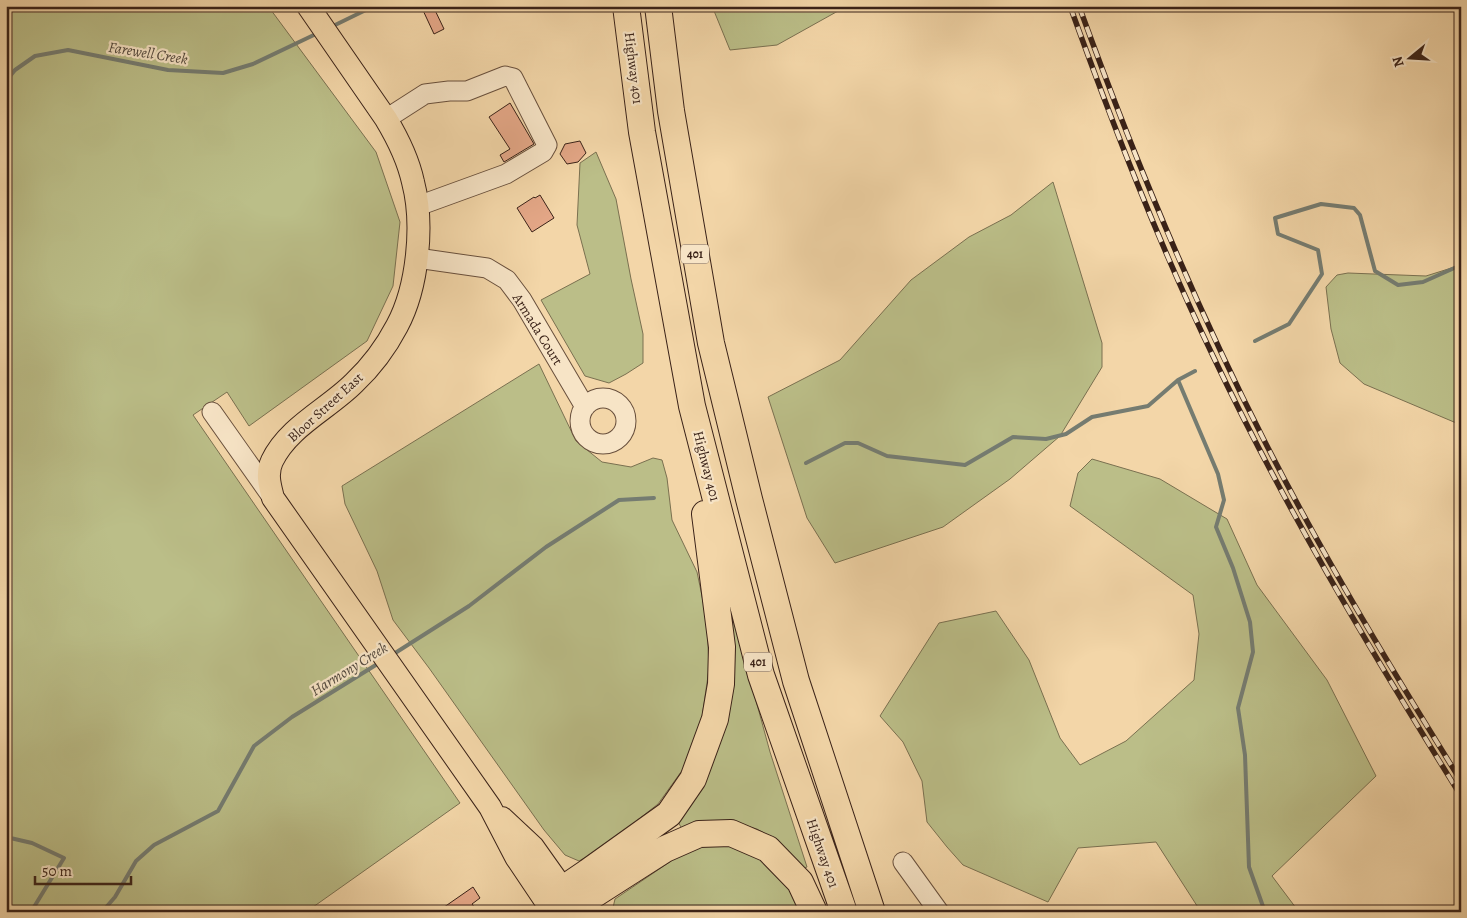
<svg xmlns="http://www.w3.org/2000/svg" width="1467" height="918" viewBox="0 0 1467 918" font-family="Alegreya,serif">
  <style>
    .green { fill: #bbbe88; stroke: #7a7050 }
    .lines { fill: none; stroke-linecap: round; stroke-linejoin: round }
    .stream { stroke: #757c71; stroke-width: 4 }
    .building { fill: #e4a787; stroke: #3a2218 }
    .minor-casing { stroke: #684f3c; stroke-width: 21 }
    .major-casing { stroke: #3a2218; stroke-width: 24 }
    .highway-casing { stroke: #3a2218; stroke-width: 28 }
    .minor { stroke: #f7e4c6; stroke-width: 19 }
    .major { stroke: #f3d6a8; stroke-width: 22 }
    .highway { stroke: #f3d6a8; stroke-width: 26 }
    .rail-casing { stroke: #3a2218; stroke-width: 5.5 }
    .rail { stroke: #f7e4c6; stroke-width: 4; stroke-dasharray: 11; stroke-linecap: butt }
    .labels { text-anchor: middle; stroke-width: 4.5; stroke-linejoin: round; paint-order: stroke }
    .shield { fill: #f7e4c6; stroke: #735c4c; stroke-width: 1 }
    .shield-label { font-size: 12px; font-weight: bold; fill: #3a2218 }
    .street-label { font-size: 14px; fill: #3a2218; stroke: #f7e4c6 }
    .water-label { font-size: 15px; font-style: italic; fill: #52483d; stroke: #f7e4c6 }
  </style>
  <rect width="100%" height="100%" fill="#f3d6a8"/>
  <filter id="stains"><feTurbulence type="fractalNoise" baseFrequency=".004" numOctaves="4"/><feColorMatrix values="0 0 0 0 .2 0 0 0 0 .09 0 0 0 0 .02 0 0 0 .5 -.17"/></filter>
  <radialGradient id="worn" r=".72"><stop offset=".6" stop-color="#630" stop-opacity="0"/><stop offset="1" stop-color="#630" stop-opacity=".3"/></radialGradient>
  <path class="green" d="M6,6H268L376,152L400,222L393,286L367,341L249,426L227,392L193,415L460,803L306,912H6Z
    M712,6H851L838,11L777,45L730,50Z
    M596,152L616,199L631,279L643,334V363L626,374L609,383L585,376L541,300L590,274L577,225L580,163Z
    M1053,182L1102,343V367L1060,436L1010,479L943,527L835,563L807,518L768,397L840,360L911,280L969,237L1011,215Z
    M1461,265V425L1364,384L1340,363L1331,329L1326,287L1337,275L1348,273L1426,276Z
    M539,364L576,441L602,462L631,467L653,458L662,460L667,478L672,520L697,572L707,620L709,669L702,717L686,765L658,804L597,852L579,861L565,855L544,830L429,668L393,620L377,571L345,504L342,486Z
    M1092,459L1160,479L1227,519L1257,585L1327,680L1376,776L1272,876L1299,912H1201L1156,842L1078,848L1048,902L963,865L947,847L927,822L922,781L903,742L880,716L939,623L996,611L1029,660L1060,738L1080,765L1126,741L1194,680L1199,634L1193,595L1070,506L1078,473Z
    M731,609L770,752L807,867L802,869L779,842L757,829L731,822L682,829L676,818L689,798L726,613Z
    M706,843C715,844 725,843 733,845C763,853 789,884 802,912H612L615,899L680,855Z"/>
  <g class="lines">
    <path class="stream" d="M331,27L374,6
      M6,81L15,70L35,56L68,50L168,70L223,73L253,64L318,33
      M1255,341L1289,324L1322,274L1318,250L1278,234L1275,218L1321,204L1354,208L1360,215L1375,271L1398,285L1423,282L1461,265
      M1178,380L1218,474L1224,500L1216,527L1233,568L1250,622L1253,652L1238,708L1245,755L1249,867L1265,912
      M806,463L845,443H858L887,456L965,465L1013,437L1046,439L1066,434L1092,417L1148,406L1178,380L1195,371
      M392,655L469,606L546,547L619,500L654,498
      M6,837L32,843L64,858L34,907L36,912
      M102,912L115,897L136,861L154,845L218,811L254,746L292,717L379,663"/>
  </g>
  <path class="building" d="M421,6H433L444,29L434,34Z
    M510,103L534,144L504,162L500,155L510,149L489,117Z
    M580,141L586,153L578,162L567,164L560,154L565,144Z
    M540,195L554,218L532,232L517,208L534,197L535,198Z
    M473,887L480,898L472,904L478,912H437Z"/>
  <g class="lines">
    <defs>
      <path id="minor" d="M386,119L425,94L449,91H467L505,76L513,78L547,145L543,152L506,174L418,206
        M417,258L487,268L507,280L522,300L585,407
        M580 421a23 23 0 1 1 46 0a23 23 0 1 1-46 0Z
        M212,412L272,497
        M903,862L939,912"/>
      <path id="major" d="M308,6L386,119C398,139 408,159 413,182C424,224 418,287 397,326C386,347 371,367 354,383C328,409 288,427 272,461C266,474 270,486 273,498L490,807L516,857L553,912
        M502,818L533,847L572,902"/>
      <path id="highway" d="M626,6L642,132L692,406L761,675L844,912
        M658,6L671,111L711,343L749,499L796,681L872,912
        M563,889L588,872L669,814L693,779L715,719L721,684L722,647L705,514
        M576,906L665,849L699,834L731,833L768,849L800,882L814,912"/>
    </defs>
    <use href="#minor" class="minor-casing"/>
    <use href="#major" class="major-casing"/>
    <use href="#highway" class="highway-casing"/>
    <use href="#minor" class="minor"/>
    <use href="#major" class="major"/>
    <use href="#highway" class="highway"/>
    <defs>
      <path id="rail" d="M1070,6C1113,125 1158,242 1213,356C1285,508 1372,653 1461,796
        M1079,6C1133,155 1193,301 1265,442C1324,558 1392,670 1461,781"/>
    </defs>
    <use href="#rail" class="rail-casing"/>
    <use href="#rail" class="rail"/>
  </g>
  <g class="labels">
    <g class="shield">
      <rect x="681" y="244.5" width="28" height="19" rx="4"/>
      <rect x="744" y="652.5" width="28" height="19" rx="4"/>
    </g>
    <g class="shield-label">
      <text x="695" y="258">401</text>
      <text x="758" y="666">401</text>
    </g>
    <g class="street-label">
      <text transform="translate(634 68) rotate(83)" y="5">Highway 401</text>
      <text transform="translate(538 329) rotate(58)" y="5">Armada Court</text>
      <text transform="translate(325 407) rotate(-42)" y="5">Bloor Street East</text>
      <text transform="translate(707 466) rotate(76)" y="5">Highway 401</text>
      <text transform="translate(823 853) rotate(71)" y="5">Highway 401</text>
    </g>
    <g class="water-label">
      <text transform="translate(148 53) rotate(9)" y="5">Farewell Creek</text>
      <text transform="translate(349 669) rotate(-32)" y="5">Harmony Creek</text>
    </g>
  </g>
  <rect width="1467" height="918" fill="none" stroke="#f3d6a8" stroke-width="25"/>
  <rect x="8" y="8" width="1452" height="903" fill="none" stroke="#3a2218" stroke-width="2.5"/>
  <rect x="12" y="12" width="1442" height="893" fill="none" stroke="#3a2218"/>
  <g transform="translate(1410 58) rotate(252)" stroke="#f7e4c6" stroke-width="4" paint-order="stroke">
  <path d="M0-4L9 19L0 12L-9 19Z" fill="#3a2218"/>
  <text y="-8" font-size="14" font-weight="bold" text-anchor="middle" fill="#3a2218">N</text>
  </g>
  <path d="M35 876v8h96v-8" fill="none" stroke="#3a2218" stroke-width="2.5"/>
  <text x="42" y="876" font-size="15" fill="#3a2218" stroke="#f7e4c6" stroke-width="4" paint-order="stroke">50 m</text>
  <rect width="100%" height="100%" filter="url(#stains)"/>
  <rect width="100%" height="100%" fill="url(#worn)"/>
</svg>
